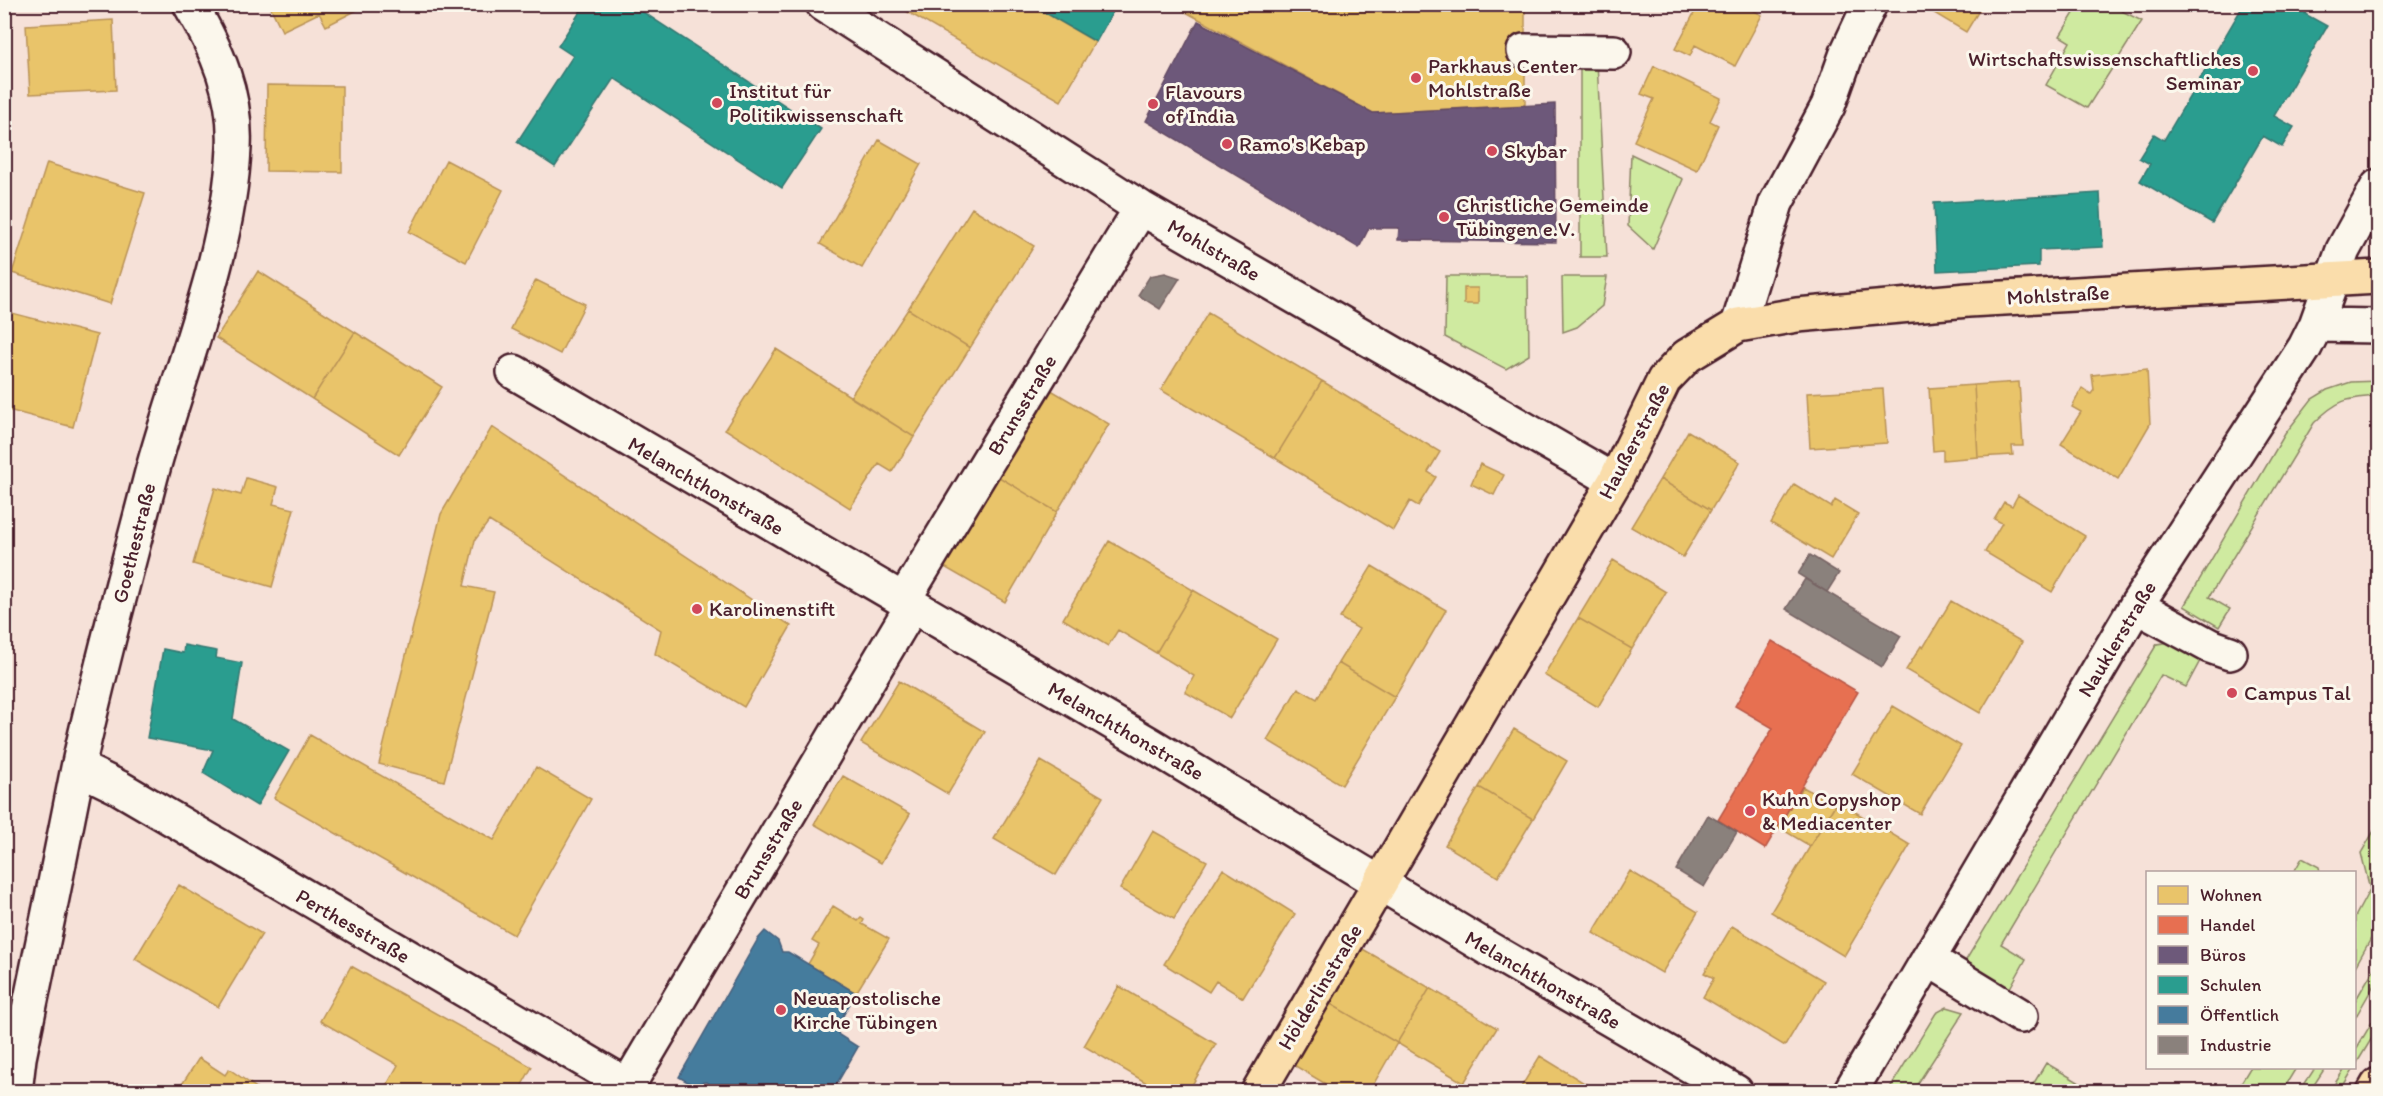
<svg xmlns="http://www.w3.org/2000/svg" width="2383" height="1096" viewBox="0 0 2383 1096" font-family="Itim,sans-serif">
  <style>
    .green { fill: #cfeaa0; stroke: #8c8466; stroke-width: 1.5 }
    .homes { fill: #e9c46a; stroke: #b99257; stroke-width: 1.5 }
    .shops { fill: #e76f51; stroke: #b85746; stroke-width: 1.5 }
    .offices { fill: #6d597a; stroke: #624862; stroke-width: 1.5 }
    .schools { fill: #2a9d8f; stroke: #347771; stroke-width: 1.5 }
    .public { fill: #457b9d; stroke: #465f7b; stroke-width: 1.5 }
    .industry { fill: #8a817c; stroke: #776464; stroke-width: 1.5 }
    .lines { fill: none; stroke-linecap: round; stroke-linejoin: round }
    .minor-casing { stroke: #4a1f2b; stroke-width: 38 }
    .major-casing { stroke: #4a1f2b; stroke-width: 38 }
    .minor { stroke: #fbf7ec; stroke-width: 33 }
    .major { stroke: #faddab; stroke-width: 33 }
    .poi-dot { fill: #d1495b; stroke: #fbf7ec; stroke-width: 2 }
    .labels { text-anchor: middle; stroke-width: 6; stroke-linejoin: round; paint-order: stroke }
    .poi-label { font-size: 21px; fill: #4a1f2b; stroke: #fbf7ec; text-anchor: start }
    .street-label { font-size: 21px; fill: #4a1f2b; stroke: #fbf7ec }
  </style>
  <rect width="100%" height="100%" fill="#f6e1d8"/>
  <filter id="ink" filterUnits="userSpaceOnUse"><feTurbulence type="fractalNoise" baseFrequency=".0167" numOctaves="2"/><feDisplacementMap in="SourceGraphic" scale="12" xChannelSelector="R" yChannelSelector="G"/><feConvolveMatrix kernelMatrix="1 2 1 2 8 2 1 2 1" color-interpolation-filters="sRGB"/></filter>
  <g filter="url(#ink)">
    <path class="green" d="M2079,5H2110L2142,21L2087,108L2046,85L2070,42L2060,36Z
      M1580,59L1597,62L1607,257H1580Z
      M1631,154L1683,179L1653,249L1628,226Z
      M1446,276H1528L1529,355L1506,369L1445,337Z
      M1562,277H1607L1602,306L1577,327L1563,332Z
      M2378,381V396C2346,398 2337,400 2314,423L2209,597L2230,609L2219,627L2184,606L2285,434L2312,399L2327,390L2351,382Z
      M2171,642L2201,659L2186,687L2161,675L2001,944L2026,959L2005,997L1972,975L1966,960L2157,644Z
      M2378,824V926L2355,967V917L2370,889L2361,853Z
      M2302,858L2319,867L2320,872H2294Z
      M2378,962V978L2355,1018V1001Z
      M1947,1007L1964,1012L1913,1091H1888L1936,1013Z
      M2378,1012V1028L2340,1091H2330L2345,1068H2354L2355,1051Z
      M2046,1063L2080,1083L2074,1091H2029Z
      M2250,1068H2296L2282,1091H2236Z
      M2315,1068H2325L2310,1091H2300Z"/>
    <path class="homes" d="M269,4H369L326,26L319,13L282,31Z
      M894,4H1030L1095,42L1061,101Z
      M1171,4H1525V105L1373,113Z
      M1699,4H1742L1762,15L1735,66L1695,45L1690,56L1675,49Z
      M1919,4H1983L1966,32Z
      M113,20L116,90L30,94L26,25Z
      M1654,66L1721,98L1710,121L1718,125L1697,170L1634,141L1654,99L1641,94Z
      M267,85L342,86V172L266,171Z
      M879,140L921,164L862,268L820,244Z
      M446,160L503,190L466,262L409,232Z
      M47,163L145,193L110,304L12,273Z
      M972,208L1034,246L970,348L908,309Z
      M258,271L355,332L312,399L216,338Z
      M536,280L585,304L560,354L511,329Z
      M1464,288H1478V304H1464Z
      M908,309L970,348L914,437L850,397Z
      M4,311L97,335L73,427L4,409Z
      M1208,313L1322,381L1275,458L1161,390Z
      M355,332L442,387L399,455L312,399Z
      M776,349L914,437L892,472L879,464L850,508L725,429Z
      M2147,369L2150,424L2118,479L2061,444L2081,412L2072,407L2082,388L2091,394L2094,390L2092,375Z
      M1322,381L1440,452L1428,472L1436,477L1418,506L1410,501L1393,530L1275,458Z
      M2019,382L2023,446H2012L2013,455L1978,457L1974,385Z
      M1974,385L1978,457L1943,460V450L1933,451L1929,388Z
      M1046,387L1109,424L1057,512L994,474Z
      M1883,389L1887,443L1810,448L1807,393Z
      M492,427L791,626L744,707L655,654L661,630L489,521L475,540L464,586L494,592L444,781L379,764L441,514Z
      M1688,431L1740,462L1711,510L1660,479Z
      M1480,464L1504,475L1494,495L1471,484Z
      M994,474L1057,512L1005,602L941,565Z
      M246,478L278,487L273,504L294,509L272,587L193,564L215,488L241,495Z
      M1660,479L1711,510L1683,557L1631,527Z
      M1794,484L1831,507L1835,500L1858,514L1831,559L1771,523Z
      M2018,495L2085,536L2052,592L1985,552L2002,523L1994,519L2004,502L2012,506Z
      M1109,541L1193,590L1156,653L1118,630L1108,646L1063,619Z
      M1613,560L1666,592L1632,649L1578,618Z
      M1372,566L1446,610L1395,697L1338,663L1359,629L1340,618Z
      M1193,590L1277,639L1230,718L1185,692L1194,676L1156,653Z
      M1951,601L2022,642L1980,713L1906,670L1921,646L1923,648Z
      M1578,618L1632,649L1598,707L1544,675Z
      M1338,663L1395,697L1342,785L1267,740L1298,688L1317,699Z
      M899,681L985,732L948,794L861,743Z
      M1893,706L1961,746L1920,814L1852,774Z
      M1514,729L1567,761L1533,819L1479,787Z
      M310,735L494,840L536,767L591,799L514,935L274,798Z
      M1041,761L1103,797L1056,875L994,839Z
      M843,776L910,814L881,863L814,824Z
      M1479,787L1533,819L1498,877L1445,845Z
      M1803,787L1835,805L1810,846L1778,827Z
      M1837,801L1910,845L1844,956L1771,912Z
      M1153,831L1207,861L1174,919L1120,889Z
      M1223,869L1295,914L1243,998L1216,981L1209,992L1164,964Z
      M1630,871L1698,912L1662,973L1593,933Z
      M179,885L262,934L218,1007L135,959Z
      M833,906L858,921L861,918L864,920L862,924L889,939L856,993L808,964L819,945L812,941Z
      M1732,926L1824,981L1785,1046L1703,997L1714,978L1704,973Z
      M1361,948L1430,988L1397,1043L1329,1003Z
      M351,966L532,1067L518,1092H383L398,1065L320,1021Z
      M1119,986L1216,1044L1188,1092H1162L1084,1046Z
      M1430,988L1497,1028L1464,1083L1397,1043Z
      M1329,1003L1397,1043L1369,1092H1339L1292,1064Z
      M1540,1056L1599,1092H1518Z
      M199,1058L225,1075L229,1069L258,1089L256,1092H177Z"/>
    <path class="shops" d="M1772,641L1858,692L1765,849L1718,820L1773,728L1735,706Z"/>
    <path class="offices" d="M1198,21L1373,113L1555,104L1556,242L1398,240L1399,228H1369L1359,248L1146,121Z"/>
    <path class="schools" d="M585,4H631L821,129L782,188L614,78L555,167L517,142L573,56L558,46Z
      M1030,4H1117L1096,42Z
      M2244,4H2310L2305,14L2327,26L2274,116L2294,127L2282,147L2263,136L2212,223L2140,181L2150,164L2139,158L2154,134L2164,140Z
      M2100,193L2103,247L2039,250V266L1937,271L1934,203Z
      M184,645L217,651L216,658L242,663L233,719L289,751L257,806L203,773L213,750L147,738L163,649L183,653Z"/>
    <path class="public" d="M765,931L778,941L782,952H788L856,993L836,1028L839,1035L858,1047L832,1092H718L706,1082L691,1084L679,1077L758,939Z"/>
    <path class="industry" d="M1165,273L1180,278L1160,309L1138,295L1150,276Z
      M1810,555L1839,573L1827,592L1798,574Z
      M1805,579L1901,636L1882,667L1786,609Z
      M1708,815L1737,832L1704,887L1676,870Z"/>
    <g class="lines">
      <defs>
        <path id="minor" d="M823,4L1141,208L1615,481
          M1524,51L1614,52
          M1738,325L1776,203L1828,106L1847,53L1870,4
          M2316,325L2378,326
          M514,372L1151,745L1489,949L1736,1092
          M903,601L1141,208
          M2136,606L2210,646L2230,653
          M79,768L118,787L627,1085
          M1928,959L2021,1016
          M15,1092L19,1058C39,961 59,865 78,768C99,670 126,573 151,476C179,371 229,257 234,148C237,95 217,49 190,4
          M624,1092L912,606
          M1850,1092L2136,606L2305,347L2316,325L2343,250L2378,186"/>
        <path id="major" d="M1258,1092L1615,481L1664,380L1687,356L1738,325L1797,315L1968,300L2378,277
          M2374,1092L2378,1085"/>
      </defs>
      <use href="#minor" class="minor-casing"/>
      <use href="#major" class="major-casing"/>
      <use href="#minor" class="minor"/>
      <use href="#major" class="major"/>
    </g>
  </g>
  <g class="poi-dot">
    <circle cx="2253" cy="71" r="6"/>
    <circle cx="1416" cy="78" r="6"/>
    <circle cx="717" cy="103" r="6"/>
    <circle cx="1153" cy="104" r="6"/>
    <circle cx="1227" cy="144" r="6"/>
    <circle cx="1492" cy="151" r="6"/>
    <circle cx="1444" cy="217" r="6"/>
    <circle cx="697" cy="609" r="6"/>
    <circle cx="2232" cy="693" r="6"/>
    <circle cx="1750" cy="811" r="6"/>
    <circle cx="781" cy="1010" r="6"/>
  </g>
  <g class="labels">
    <g class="poi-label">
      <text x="2241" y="66" text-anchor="end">Wirtschaftswissenschaftliches<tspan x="2241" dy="24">Seminar</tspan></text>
      <text x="1428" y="73">Parkhaus Center<tspan x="1428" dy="24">Mohlstraße</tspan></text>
      <text x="729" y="98">Institut für<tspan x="729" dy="24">Politikwissenschaft</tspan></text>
      <text x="1165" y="99">Flavours<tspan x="1165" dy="24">of India</tspan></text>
      <text x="1239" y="151">Ramo's Kebap</text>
      <text x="1504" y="158">Skybar</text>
      <text x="1456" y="212">Christliche Gemeinde<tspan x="1456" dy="24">Tübingen e.V.</tspan></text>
      <text x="709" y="616">Karolinenstift</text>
      <text x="2244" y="700">Campus Tal</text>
      <text x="1762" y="806">Kuhn Copyshop<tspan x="1762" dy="24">&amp; Mediacenter</tspan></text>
      <text x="793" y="1005">Neuapostolische<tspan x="793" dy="24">Kirche Tübingen</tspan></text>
    </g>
    <g class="street-label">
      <text transform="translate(1214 250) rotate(30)" y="7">Mohlstraße</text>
      <text transform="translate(2058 295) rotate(-3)" y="7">Mohlstraße</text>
      <text transform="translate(1022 405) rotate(-59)" y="7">Brunsstraße</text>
      <text transform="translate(1634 441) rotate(-62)" y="7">Haußerstraße</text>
      <text transform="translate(706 486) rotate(30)" y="7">Melanchthonstraße</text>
      <text transform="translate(134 543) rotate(-76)" y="7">Goethestraße</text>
      <text transform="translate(2117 639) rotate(-59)" y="7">Nauklerstraße</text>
      <text transform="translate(1126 731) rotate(30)" y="7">Melanchthonstraße</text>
      <text transform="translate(768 849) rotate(-59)" y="7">Brunsstraße</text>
      <text transform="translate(353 926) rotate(30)" y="7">Perthesstraße</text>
      <text transform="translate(1543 980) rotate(30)" y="7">Melanchthonstraße</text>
      <text transform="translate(1320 987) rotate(-59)" y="7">Hölderlinstraße</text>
    </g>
  </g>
  <rect width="2383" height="1096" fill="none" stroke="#fbf7ec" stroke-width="24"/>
  <rect x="12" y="12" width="2359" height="1072" fill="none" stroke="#4a1f2b" stroke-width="2" filter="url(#ink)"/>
  <rect x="2146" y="871" width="210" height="198" fill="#fbf7ec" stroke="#b4a19f" stroke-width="1.5"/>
  <rect x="2158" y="886" width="30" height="18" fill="#e9c46a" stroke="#b4a19f" stroke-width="1.5"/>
  <text x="2200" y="901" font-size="18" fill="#4a1f2b">Wohnen</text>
  <rect x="2158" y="916" width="30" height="18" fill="#e76f51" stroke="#b4a19f" stroke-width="1.5"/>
  <text x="2200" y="931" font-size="18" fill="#4a1f2b">Handel</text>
  <rect x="2158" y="946" width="30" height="18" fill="#6d597a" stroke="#b4a19f" stroke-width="1.5"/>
  <text x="2200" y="961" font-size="18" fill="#4a1f2b">Büros</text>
  <rect x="2158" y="976" width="30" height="18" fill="#2a9d8f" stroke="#b4a19f" stroke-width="1.5"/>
  <text x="2200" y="991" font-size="18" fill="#4a1f2b">Schulen</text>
  <rect x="2158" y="1006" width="30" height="18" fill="#457b9d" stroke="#b4a19f" stroke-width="1.5"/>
  <text x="2200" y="1021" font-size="18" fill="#4a1f2b">Öffentlich</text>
  <rect x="2158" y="1036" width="30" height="18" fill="#8a817c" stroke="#b4a19f" stroke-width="1.5"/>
  <text x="2200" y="1051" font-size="18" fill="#4a1f2b">Industrie</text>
</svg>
